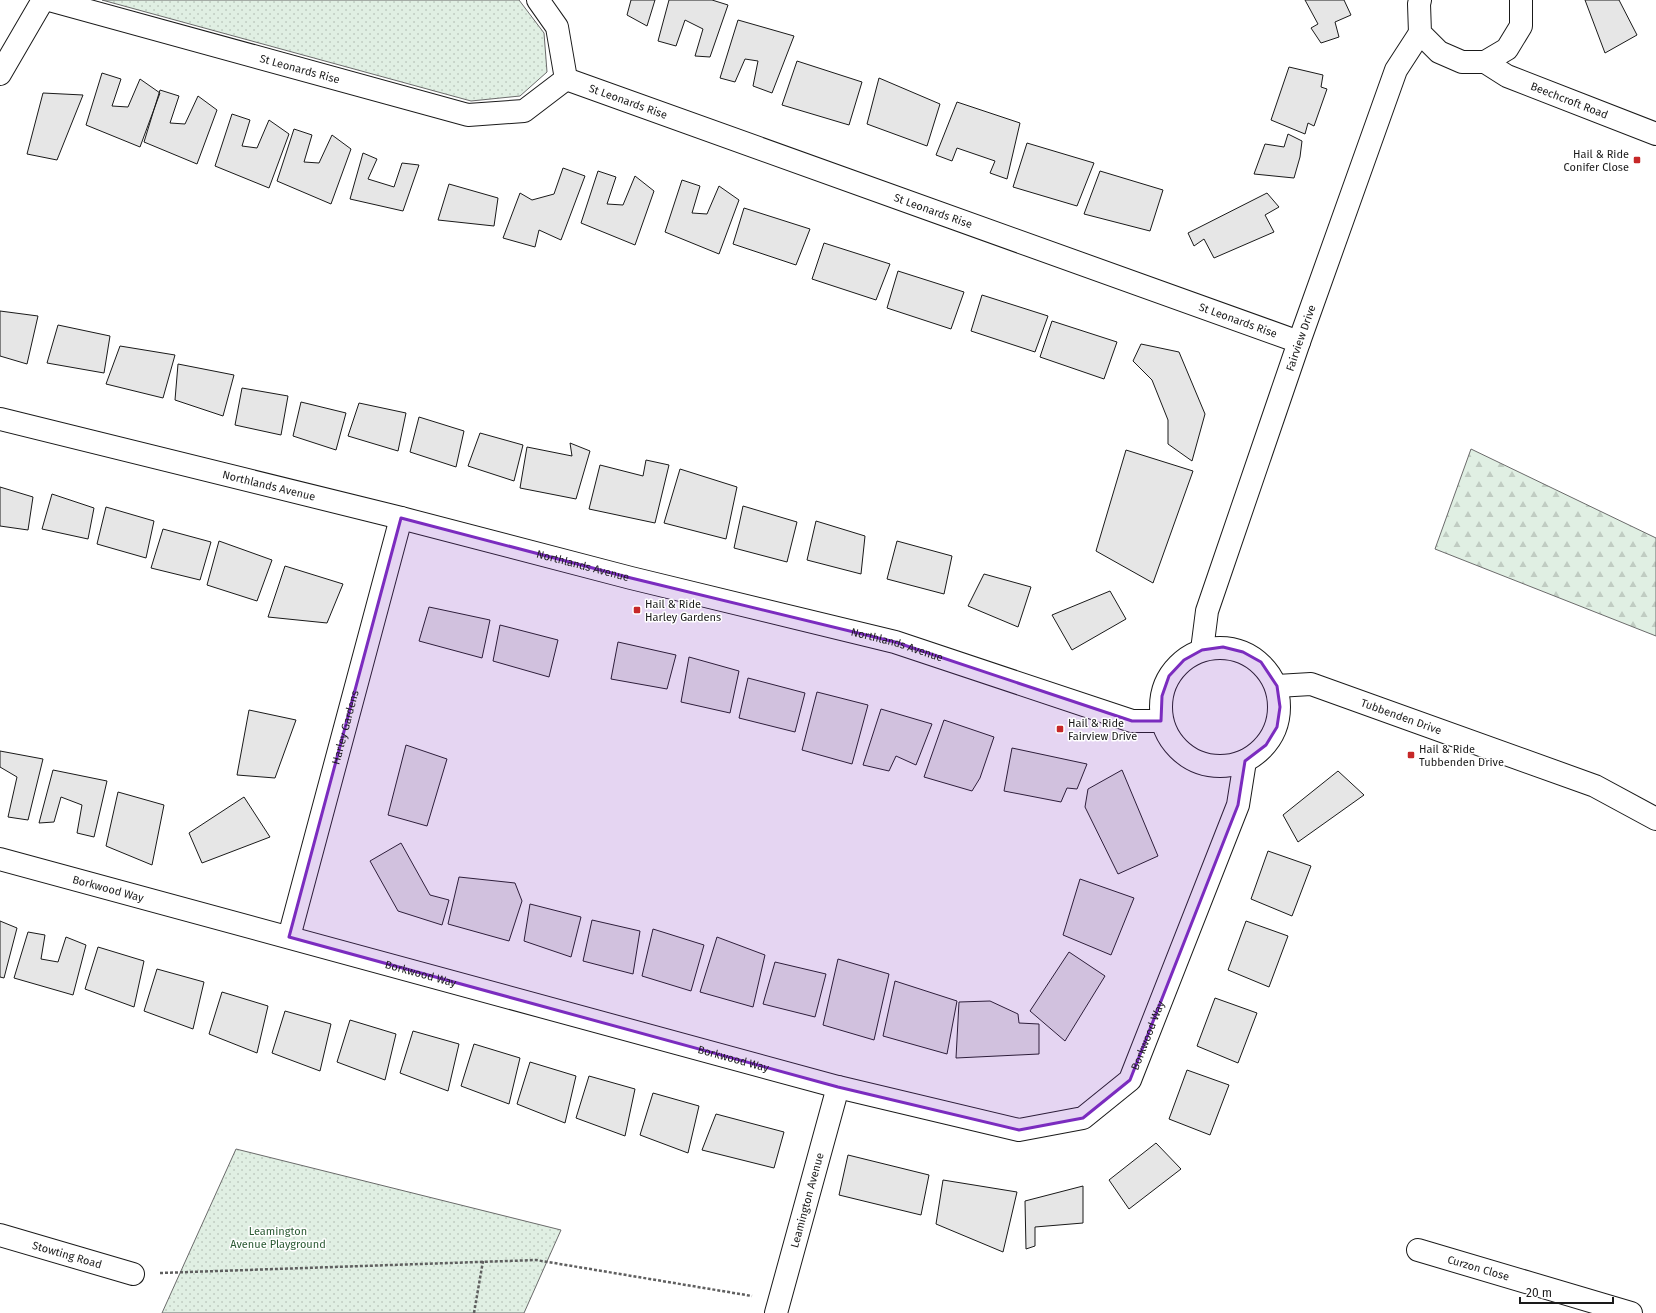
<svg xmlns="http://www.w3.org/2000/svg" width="1656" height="1313" viewBox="0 0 1656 1313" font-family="'Fira Sans',sans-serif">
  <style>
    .grass { fill: url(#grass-dots); stroke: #6a6a6a }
    .forest { fill: url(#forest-firs); stroke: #6a6a6a }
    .building { fill: #e6e6e6; stroke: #1a1a1a }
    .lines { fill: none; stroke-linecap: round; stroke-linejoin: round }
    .minor-casing { stroke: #1a1a1a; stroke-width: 24 }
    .path { stroke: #5f5f5f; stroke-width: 2.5; stroke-dasharray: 3 2; stroke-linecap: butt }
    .minor { stroke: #fff; stroke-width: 22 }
    .marked { fill: #7b2cbf; fill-opacity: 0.2; stroke: #7b2cbf; stroke-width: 3; stroke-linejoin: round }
    .poi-dot { fill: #c62828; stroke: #fff; stroke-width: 1.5 }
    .labels { text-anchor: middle; stroke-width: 3; stroke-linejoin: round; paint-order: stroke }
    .street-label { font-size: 11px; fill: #1a1a1a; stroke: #fff }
    .poi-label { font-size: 11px; fill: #1a1a1a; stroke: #fff; text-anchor: start }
    .park-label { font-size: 11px; fill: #2b5a34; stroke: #fff }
  </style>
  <defs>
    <pattern id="grass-dots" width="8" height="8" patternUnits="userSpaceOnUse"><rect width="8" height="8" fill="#e0efe3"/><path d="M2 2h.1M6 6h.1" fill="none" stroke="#c0ccc2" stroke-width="1.8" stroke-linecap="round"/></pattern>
    <pattern id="forest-firs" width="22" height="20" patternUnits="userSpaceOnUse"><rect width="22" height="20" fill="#e0efe3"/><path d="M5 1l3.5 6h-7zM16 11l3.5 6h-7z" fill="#c0ccc2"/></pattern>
  </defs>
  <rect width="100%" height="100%" fill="#fff"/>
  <path class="grass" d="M102,0H519L544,33L547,72L520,96L471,101Z
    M236,1149L561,1230L524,1313H162Z"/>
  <path class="forest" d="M1471,449L1656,538V636L1435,549Z"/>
  <path class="building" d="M631,0H655L647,26L627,15Z
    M669,0H712L728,5L710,57L695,56L703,29L685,20L676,46L658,41Z
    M1305,0H1344L1351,15L1335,22L1339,37L1321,43L1311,28L1318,24Z
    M1585,0H1619L1637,35L1605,53Z
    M738,20L794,36L772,93L753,86L758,61L745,59L735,82L720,78Z
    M797,61L862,82L849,125L782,105Z
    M1289,67L1323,75L1321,87L1327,89L1314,126L1308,123L1305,134L1271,120Z
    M102,73L121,79L112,106L128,107L140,79L160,93L140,147L86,125Z
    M879,78L940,104L927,146L867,124Z
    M160,90L179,96L170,123L185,124L198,96L217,110L197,164L144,142Z
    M43,93L83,95L57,160L27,154Z
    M957,102L1020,123L1007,179L990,173L995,161L957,148L952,161L936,155Z
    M232,114L250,120L242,146L257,148L269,120L289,134L269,188L215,166Z
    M294,129L312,135L304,162L319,163L332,135L351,149L331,204L277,181Z
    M1288,134L1302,141L1300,157L1294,178L1254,174L1265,144L1284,147Z
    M1027,143L1094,163L1077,206L1013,187Z
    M363,153L377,159L368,179L394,187L402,163L419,165L403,211L350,199Z
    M563,168L585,176L561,240L539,230L535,247L503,238L520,193L532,200L554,194Z
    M598,171L616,177L607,204L623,205L635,176L654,191L635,245L581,223Z
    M1100,171L1163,190L1150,231L1084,214Z
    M682,180L700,186L692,213L707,214L719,186L739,200L719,254L665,232Z
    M449,184L498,198L494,226L438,220Z
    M1267,193L1279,207L1265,215L1274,232L1214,258L1204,239L1194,246L1188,233Z
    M744,208L810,229L796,265L733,244Z
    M824,243L890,264L876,300L812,279Z
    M898,271L964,292L951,329L887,308Z
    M982,295L1048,316L1035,352L971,331Z
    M0,311L38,316L27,364L0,356Z
    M1052,321L1117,342L1104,379L1040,357Z
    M58,325L110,336L104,373L47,363Z
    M1141,344L1179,352L1205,414L1192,461L1168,444V420L1152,380L1133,361Z
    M120,346L175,355L163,398L106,384Z
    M178,364L234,375L223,416L175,400Z
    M242,388L288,396L281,435L235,425Z
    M301,402L346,413L336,450L293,436Z
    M359,403L406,413L398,451L348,436Z
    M419,417L464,431L456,467L410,452Z
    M480,433L523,445L514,481L468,466Z
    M570,443L590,451L576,499L520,488L527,447L572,456Z
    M1126,450L1193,471L1153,583L1096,551Z
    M646,460L669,465L655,523L589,509L600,465L643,476Z
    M680,469L737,487L726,539L664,523Z
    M0,487L33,497L28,530L0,526Z
    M52,494L94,508L88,539L42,529Z
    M743,506L797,522L787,562L734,548Z
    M106,507L154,521L146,558L97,544Z
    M816,521L865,536L861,574L807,560Z
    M163,529L211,542L200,580L151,568Z
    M219,541L272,560L257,601L207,585Z
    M897,541L952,556L944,594L887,579Z
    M285,566L343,584L327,623L268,617Z
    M984,574L1031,587L1018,627L968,606Z
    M1110,591L1126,619L1072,650L1052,615Z
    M429,607L490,620L482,658L419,641Z
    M500,625L558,640L549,677L493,661Z
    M618,642L676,655L667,689L611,679Z
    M689,657L739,671L730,713L681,702Z
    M748,678L805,693L795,732L739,718Z
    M817,692L868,705L852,764L802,750Z
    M881,709L932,724L916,765L896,756L889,771L863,765Z
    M249,710L296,720L275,778L237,775Z
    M944,720L994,737L980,778L972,791L924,777Z
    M406,745L447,759L427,826L388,815Z
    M1012,748L1087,764L1077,789L1067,788L1061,802L1004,791Z
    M0,751L43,759L28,820L8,817L17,777L0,767Z
    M53,770L107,781L94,837L77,833L82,805L61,797L54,822L39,823Z
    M1122,770L1158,856L1118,874L1085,807L1088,789Z
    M1338,771L1364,795L1298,842L1283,815Z
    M118,792L164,805L152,865L106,846Z
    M244,797L270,837L202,863L189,833Z
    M401,843L430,895L449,900L442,925L398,911L370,861Z
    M1268,851L1311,866L1292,916L1251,899Z
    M459,877L515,883L522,901L509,941L448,924Z
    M1080,879L1134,898L1111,955L1063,935Z
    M530,904L581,917L571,957L524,941Z
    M592,920L640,931L633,974L583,961Z
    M0,921L17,928L4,978L0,977Z
    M1246,921L1288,936L1269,987L1228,970Z
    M653,929L704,945L691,991L642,976Z
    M28,932L45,935L41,959L58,962L66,937L86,945L73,995L14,978Z
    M717,937L765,955L753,1007L700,992Z
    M98,947L144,961L134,1007L85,989Z
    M1069,952L1105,976L1065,1041L1030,1011Z
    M838,959L889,974L874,1040L823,1025Z
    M775,962L826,974L815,1017L763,1004Z
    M157,969L204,982L193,1029L144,1011Z
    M895,981L957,1001L947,1054L883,1036Z
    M222,992L268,1006L257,1053L209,1034Z
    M1215,998L1257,1013L1238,1063L1197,1046Z
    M990,1001L1018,1014L1019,1023L1039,1024V1054L956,1058L959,1002Z
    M285,1011L331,1024L320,1071L272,1053Z
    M350,1020L396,1034L385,1080L337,1062Z
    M413,1031L459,1044L448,1091L400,1073Z
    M474,1044L520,1058L509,1104L461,1086Z
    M530,1062L576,1076L565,1123L517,1104Z
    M1187,1070L1229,1085L1210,1135L1169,1119Z
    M589,1076L635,1089L625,1136L576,1118Z
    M653,1093L699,1106L688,1153L640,1135Z
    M716,1114L784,1132L774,1168L702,1150Z
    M1156,1143L1181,1169L1129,1209L1109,1180Z
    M848,1155L929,1175L921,1215L839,1195Z
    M943,1180L1017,1192L1003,1252L936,1224Z
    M1083,1186V1223L1035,1227V1246L1026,1249L1025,1201Z"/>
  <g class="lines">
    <defs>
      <g id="minor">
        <path id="s1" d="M49,0L468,115L524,111L566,79L557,27L538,0"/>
        <path d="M1420,0L1419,4L1420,33L1439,52L1462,62H1485L1507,49L1521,26V0"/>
        <path id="s2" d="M1485,62L1507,76L1656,134"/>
        <path d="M0,74L43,0"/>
        <path id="s3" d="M566,79L1299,342"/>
        <path id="s4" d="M0,419L401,518L631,578L895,642L1132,721H1161"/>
        <circle cx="1220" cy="707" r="59"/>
        <path id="s5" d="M1202,650L1207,611L1299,342L1396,70L1420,33"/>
        <path id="s6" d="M1277,686L1311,684L1595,786L1656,819"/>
        <path id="s7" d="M0,859L838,1087L1019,1130L1083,1118L1130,1080L1238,805L1245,761"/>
        <path id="s8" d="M289,937L401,518"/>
        <path id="s9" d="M0,1235L133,1274"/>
        <path id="s10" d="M1418,1250L1631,1313"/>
        <path id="s11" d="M776,1313L838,1087"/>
      </g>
    </defs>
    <use href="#minor" class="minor-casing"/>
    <path class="path" d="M160,1273L536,1260L752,1296
      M474,1313L483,1261"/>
    <use href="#minor" class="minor"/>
  </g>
  <path class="marked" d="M401,518L631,578L895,642L1132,721H1161L1162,696L1169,676L1184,660L1202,650L1223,647L1243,652L1261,662L1277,686L1280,707L1277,727L1266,745L1245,761L1238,805L1130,1080L1083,1118L1019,1130L838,1087L289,937Z"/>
  <g class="poi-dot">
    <rect x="1633" y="156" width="8" height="8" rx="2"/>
    <rect x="633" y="606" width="8" height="8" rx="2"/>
    <rect x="1056" y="725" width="8" height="8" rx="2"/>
    <rect x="1407" y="751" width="8" height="8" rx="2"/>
  </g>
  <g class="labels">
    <g class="street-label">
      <text dy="4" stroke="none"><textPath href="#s1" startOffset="260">St Leonards Rise</textPath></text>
      <text dy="4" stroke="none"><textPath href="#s2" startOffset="93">Beechcroft Road</textPath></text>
      <text dy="4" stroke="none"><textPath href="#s3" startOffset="66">St Leonards Rise</textPath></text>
      <text dy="4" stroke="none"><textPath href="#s3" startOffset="390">St Leonards Rise</textPath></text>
      <text dy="4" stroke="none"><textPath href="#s3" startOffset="714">St Leonards Rise</textPath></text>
      <text dy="4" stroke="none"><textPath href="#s5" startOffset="328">Fairview Drive</textPath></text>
      <text dy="4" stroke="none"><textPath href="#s4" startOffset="277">Northlands Avenue</textPath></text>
      <text dy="4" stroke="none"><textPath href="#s4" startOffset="601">Northlands Avenue</textPath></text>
      <text dy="4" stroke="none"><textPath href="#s4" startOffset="925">Northlands Avenue</textPath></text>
      <text dy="4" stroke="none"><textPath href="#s6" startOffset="130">Tubbenden Drive</textPath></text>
      <text dy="4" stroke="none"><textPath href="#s8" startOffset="217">Harley Gardens</textPath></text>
      <text dy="4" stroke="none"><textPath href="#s7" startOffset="112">Borkwood Way</textPath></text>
      <text dy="4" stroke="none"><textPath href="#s7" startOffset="436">Borkwood Way</textPath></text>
      <text dy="4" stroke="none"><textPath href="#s7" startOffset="1228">Borkwood Way</textPath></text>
      <text dy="4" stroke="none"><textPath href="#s7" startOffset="760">Borkwood Way</textPath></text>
      <text dy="4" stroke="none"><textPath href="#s11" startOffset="117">Leamington Avenue</textPath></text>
      <text dy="4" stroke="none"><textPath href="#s9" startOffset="70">Stowting Road</textPath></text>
      <text dy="4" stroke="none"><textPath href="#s10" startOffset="63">Curzon Close</textPath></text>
    </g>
    <g class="poi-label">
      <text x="1629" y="158" text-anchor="end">Hail &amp; Ride<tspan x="1629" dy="13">Conifer Close</tspan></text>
      <text x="645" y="608">Hail &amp; Ride<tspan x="645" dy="13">Harley Gardens</tspan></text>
      <text x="1068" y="727">Hail &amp; Ride<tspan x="1068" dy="13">Fairview Drive</tspan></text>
      <text x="1419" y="753">Hail &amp; Ride<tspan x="1419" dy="13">Tubbenden Drive</tspan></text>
    </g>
    <g class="park-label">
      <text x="278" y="1235">Leamington<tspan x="278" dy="13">Avenue Playground</tspan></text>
    </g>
  </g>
  <path d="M1520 1297v6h93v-6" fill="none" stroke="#1a1a1a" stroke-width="2"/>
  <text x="1526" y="1297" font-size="12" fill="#1a1a1a" stroke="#ffffff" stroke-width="3" paint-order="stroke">20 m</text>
</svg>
